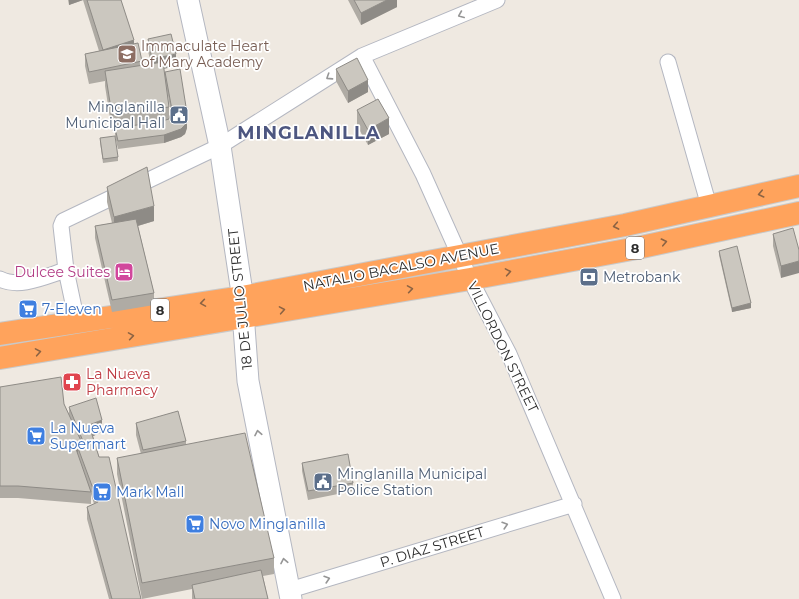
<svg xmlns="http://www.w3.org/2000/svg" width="799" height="599" viewBox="0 0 799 599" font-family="Montserrat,sans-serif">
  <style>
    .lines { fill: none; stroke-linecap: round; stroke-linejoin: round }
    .street-casing { stroke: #b4b7c1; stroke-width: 17 }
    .secondary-casing { stroke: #b4b7c1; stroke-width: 23 }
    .highway-casing { stroke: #c9c9c9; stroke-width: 24 }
    .street { stroke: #fff; stroke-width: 15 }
    .secondary { stroke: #fff; stroke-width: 21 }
    .highway { stroke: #ffa35c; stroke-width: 22 }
    .wall { fill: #afaba4; fill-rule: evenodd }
    .shaded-wall { fill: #8e8b86 }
    .building { fill: #cbc7bf; stroke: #8e8b86 }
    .oneway { stroke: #969696 }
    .oneway2 { stroke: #8c6343 }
    .labels { text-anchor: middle; stroke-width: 3.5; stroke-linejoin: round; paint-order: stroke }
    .shield { fill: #fff; stroke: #6d6d6d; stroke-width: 1 }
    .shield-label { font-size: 13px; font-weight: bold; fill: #2e2e2e }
    .education-label { font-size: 14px; fill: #785e54; stroke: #fff; text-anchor: start }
    .service-label { font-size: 14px; fill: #4e5e75; stroke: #fff; text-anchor: start }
    .street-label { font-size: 14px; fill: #2e2e2e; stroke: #fff }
    .hotel-label { font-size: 14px; fill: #b23c85; stroke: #fff; text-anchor: end }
    .shop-label { font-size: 14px; fill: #366cbe; stroke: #fff; text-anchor: start }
    .health-label { font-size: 14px; fill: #be3a42; stroke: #fff; text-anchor: start }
    .district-label { font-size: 18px; font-weight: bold; letter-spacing: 1px; fill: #4d5680; stroke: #fff }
  </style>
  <rect width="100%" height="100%" fill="#efe9e1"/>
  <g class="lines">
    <defs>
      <path id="street" d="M362,56L423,174L470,279L509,354L613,599
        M668,62L709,206
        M0,279C20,289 46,276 66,270
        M77,322L66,270L61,226L63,221L220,146L362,56L497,0
        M290,590L574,504"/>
      <path id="secondary" d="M188,0L220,146L241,286L248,381L291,599"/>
      <path id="highway" d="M0,334L242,297L625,225L799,186
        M0,358L470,279L637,248L799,213"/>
    </defs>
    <use href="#street" class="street-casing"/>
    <use href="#secondary" class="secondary-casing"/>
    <use href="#highway" class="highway-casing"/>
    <use href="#street" class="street"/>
    <use href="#secondary" class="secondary"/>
    <use href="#highway" class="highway"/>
  </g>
  <path class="wall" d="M68,0H121L134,44L142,61V66L151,64L148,51V39L176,66L164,69L165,79V72L187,128L185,134L181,137L164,143L118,149L115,136V130L112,131L105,86V81L89,84L85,66V54L99,51L83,0L69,5ZM167,90L171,113L169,117V107Z
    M348,0H397V7L361,25Z
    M336,69L368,92L348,103L336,81Z
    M357,110L389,134L368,145L357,126Z
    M100,138L118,157V161L103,163L100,142Z
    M107,187L154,221L138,226L154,293V305L112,312L95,238V226L112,223L107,202Z
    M773,234L799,250L781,278L773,246Z
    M719,251L751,308L732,312L719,255Z
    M0,387L64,404L69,414V407L102,432L93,436L141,599H109L87,519V507L94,504L91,494V504L18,498H0Z
    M136,423L186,441V444L274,558V574L263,576L268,599H192V589L142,599L117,474V458L141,454L136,435Z
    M302,463L353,483V491L308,500L302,471Z"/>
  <path class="shaded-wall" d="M69,0H83L69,5Z
    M387,0H397V7L361,25V13Z
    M134,40V52L103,50Z
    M176,54V66L152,71V59Z
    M368,80V92L348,103V91Z
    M187,113V128L185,134L181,137L164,143V135Z
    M389,118V134L368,145V130Z
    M154,206V221L114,233V217Z
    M799,261V273L781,278V266Z
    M751,303V308L732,312V308Z
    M102,420V432L89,438V425Z
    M82,443V455L78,448V457L75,446Z"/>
  <path class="building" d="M87,0H121L134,40L103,50Z
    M354,0H387L361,13Z
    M171,34L176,54L152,59L148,39Z
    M138,43L142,61L89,72L85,54Z
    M357,58L368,80L348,91L336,69Z
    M163,62L169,107L112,115L105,71Z
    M180,69L187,113V120L185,125L181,129L164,135L118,141L115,128L159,122L169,119L172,110L165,72Z
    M378,99L389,118L368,130L357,110Z
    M115,136L118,157L103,159L100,138Z
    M147,167L154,206L114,217L107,187Z
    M136,219L154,293L112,300L95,226Z
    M793,228L799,250V261L781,266L773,234Z
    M737,246L751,303L732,308L719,251Z
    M61,377L64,404L82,443L75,446L91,492L18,486H0V387Z
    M96,398L102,420L89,425L99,457H109L141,599H112L87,507L98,502L78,448L85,446L69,407Z
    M178,411L186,441L143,450L136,423Z
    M245,433L274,558L142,583L117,458Z
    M348,454L353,483L308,491L302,463Z
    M261,570L268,599H195L192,585Z"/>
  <defs><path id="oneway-chevron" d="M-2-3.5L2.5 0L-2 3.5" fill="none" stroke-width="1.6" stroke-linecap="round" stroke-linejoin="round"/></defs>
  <g class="oneway">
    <use href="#oneway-chevron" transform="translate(461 15) rotate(157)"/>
    <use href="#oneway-chevron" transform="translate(329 77) rotate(147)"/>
    <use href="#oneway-chevron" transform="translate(258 433) rotate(-101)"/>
    <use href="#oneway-chevron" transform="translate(505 525) rotate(-17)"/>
    <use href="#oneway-chevron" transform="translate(284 561) rotate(-101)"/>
    <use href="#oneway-chevron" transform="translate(327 579) rotate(-17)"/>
  </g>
  <g class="oneway2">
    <use href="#oneway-chevron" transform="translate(761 194) rotate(167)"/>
    <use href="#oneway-chevron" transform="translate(616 226) rotate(169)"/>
    <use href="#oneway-chevron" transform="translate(664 242) rotate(-12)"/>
    <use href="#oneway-chevron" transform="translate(508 272) rotate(-10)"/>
    <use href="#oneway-chevron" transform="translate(410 289) rotate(-9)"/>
    <use href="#oneway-chevron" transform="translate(203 303) rotate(171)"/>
    <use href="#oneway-chevron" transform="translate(282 310) rotate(-10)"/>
    <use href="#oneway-chevron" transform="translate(131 336) rotate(-9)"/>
    <use href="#oneway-chevron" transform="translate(38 352) rotate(-10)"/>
  </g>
  <defs>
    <symbol id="school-square" viewBox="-11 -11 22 22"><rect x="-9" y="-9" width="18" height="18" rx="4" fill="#8d6e63" stroke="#fff"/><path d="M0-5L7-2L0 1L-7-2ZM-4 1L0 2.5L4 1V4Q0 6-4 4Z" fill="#fff"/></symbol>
    <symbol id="civic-square" viewBox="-11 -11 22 22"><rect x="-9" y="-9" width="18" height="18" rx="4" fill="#5c6f8a" stroke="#fff"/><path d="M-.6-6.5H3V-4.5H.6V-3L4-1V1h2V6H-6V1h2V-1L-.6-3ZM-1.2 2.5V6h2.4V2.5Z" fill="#fff"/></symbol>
    <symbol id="hotel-square" viewBox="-11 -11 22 22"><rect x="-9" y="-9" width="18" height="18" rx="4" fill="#d1479c" stroke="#fff"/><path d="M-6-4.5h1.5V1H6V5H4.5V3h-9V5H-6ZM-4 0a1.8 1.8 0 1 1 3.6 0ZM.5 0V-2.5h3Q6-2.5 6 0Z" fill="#fff"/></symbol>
    <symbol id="bank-square" viewBox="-11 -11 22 22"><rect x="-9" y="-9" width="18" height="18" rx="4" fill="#5c6f8a" stroke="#fff"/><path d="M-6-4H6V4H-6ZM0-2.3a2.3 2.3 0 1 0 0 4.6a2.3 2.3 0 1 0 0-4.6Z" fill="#fff"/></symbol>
    <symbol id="supermarket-square" viewBox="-11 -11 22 22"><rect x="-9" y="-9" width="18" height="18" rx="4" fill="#3f7fe0" stroke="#fff"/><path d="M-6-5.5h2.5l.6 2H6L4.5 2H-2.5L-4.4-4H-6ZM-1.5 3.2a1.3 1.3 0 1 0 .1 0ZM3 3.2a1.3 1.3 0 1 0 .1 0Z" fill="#fff"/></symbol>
    <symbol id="pharmacy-square" viewBox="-11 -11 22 22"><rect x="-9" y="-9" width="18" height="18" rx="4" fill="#e0444e" stroke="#fff"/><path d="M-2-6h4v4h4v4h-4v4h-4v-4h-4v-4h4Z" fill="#fff"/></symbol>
  </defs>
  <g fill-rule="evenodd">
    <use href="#school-square" x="116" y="43" width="22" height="22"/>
    <use href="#civic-square" x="168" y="104" width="22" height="22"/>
    <use href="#hotel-square" x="113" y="261" width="22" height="22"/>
    <use href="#bank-square" x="578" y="266" width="22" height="22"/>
    <use href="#supermarket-square" x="17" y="298" width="22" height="22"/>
    <use href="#pharmacy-square" x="61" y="371" width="22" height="22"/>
    <use href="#supermarket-square" x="25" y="425" width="22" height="22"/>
    <use href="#civic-square" x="312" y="471" width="22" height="22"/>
    <use href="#supermarket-square" x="91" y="481" width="22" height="22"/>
    <use href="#supermarket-square" x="184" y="513" width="22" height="22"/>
  </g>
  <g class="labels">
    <g class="shield">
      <rect x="626" y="237" width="18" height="22" rx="3"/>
      <rect x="151" y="299" width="18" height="22" rx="3"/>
    </g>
    <g class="shield-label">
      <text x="635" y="253">8</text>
      <text x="160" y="315">8</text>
    </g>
    <g class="education-label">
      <text x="141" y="51">Immaculate Heart<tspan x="141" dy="16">of Mary Academy</tspan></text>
    </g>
    <g class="service-label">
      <text x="165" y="112" text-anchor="end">Minglanilla<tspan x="165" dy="16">Municipal Hall</tspan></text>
      <text x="603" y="282">Metrobank</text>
      <text x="337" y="479">Minglanilla Municipal<tspan x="337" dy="16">Police Station</tspan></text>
    </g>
    <g class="street-label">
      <text transform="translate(401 267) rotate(-11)" y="5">NATALIO BACALSO AVENUE</text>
      <text transform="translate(240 299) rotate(-96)" y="5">18 DE JULIO STREET</text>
      <text transform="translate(503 347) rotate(64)" y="5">VILLORDON STREET</text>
      <text transform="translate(432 547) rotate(-17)" y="5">P. DIAZ STREET</text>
    </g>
    <g class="hotel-label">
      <text x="110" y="277">Dulcee Suites</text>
    </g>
    <g class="shop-label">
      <text x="42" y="314">7-Eleven</text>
      <text x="50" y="433">La Nueva<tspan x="50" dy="16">Supermart</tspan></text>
      <text x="116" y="497">Mark Mall</text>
      <text x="209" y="529">Novo Minglanilla</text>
    </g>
    <g class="health-label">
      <text x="86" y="379">La Nueva<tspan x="86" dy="16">Pharmacy</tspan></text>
    </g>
    <g class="district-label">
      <text x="309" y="139">MINGLANILLA</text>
    </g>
  </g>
</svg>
